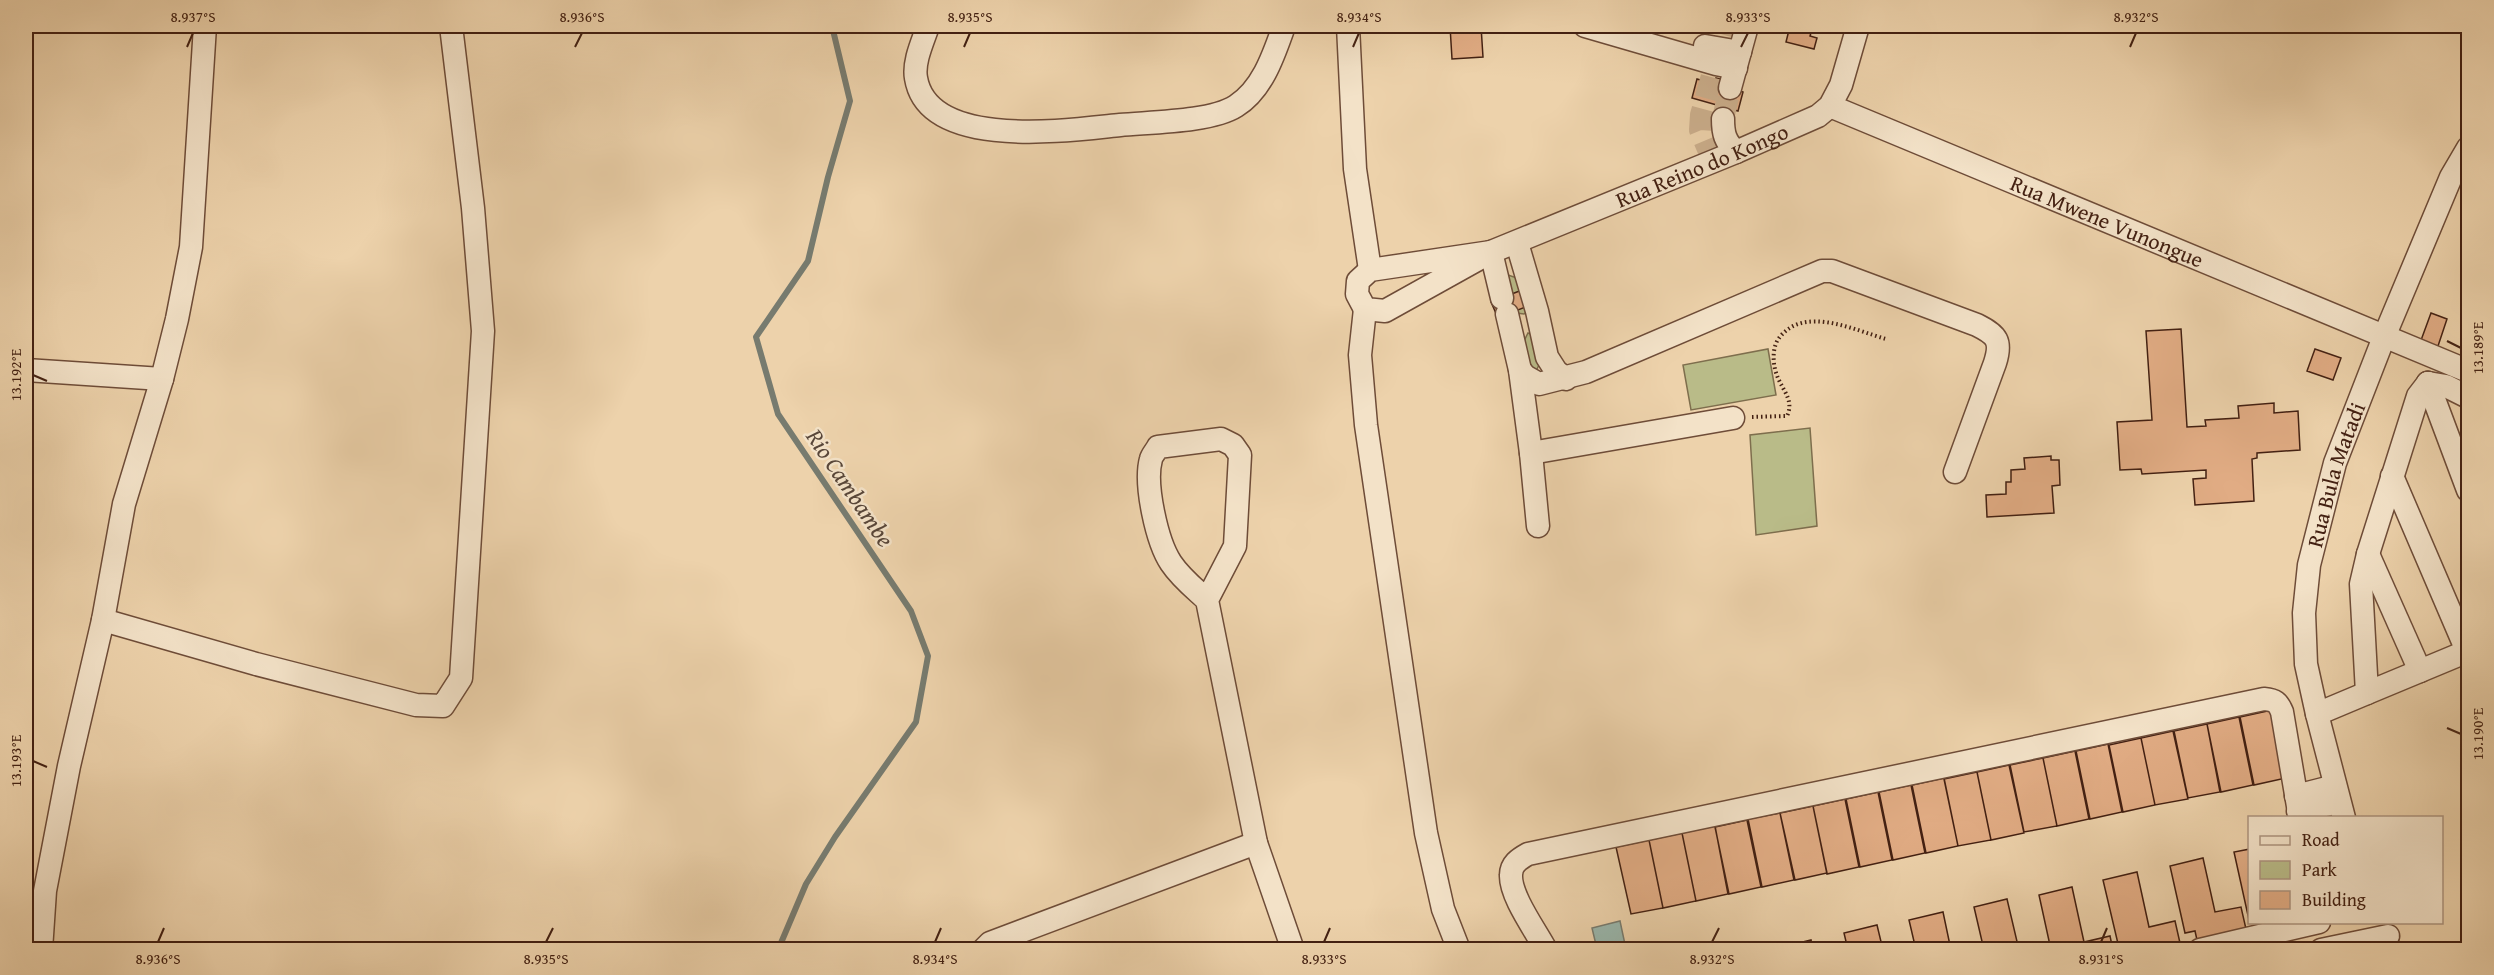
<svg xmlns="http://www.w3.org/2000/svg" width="2494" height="975" viewBox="0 0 2494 975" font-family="'Gentium Book Plus',serif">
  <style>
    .green { fill: #b9bb88; stroke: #7e6e4d; stroke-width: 1.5 }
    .water { fill: #99b7ad; stroke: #777b6f; stroke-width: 1.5 }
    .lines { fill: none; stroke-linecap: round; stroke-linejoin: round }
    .stream { stroke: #777b6f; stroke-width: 6 }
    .building { fill: #e1ac84; stroke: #432012; stroke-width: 1.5 }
    .minor-tunnel { stroke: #cbae8c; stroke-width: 22; stroke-dasharray: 22 11; stroke-linecap: butt }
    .minor-casing { stroke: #6e4c38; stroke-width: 25 }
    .path { stroke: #432012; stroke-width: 4; stroke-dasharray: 1.5 3; stroke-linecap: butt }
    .minor { stroke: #f3e2c8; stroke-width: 22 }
    .ticks { fill: none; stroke: #432012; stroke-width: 2 }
    .labels { text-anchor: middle; stroke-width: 5; stroke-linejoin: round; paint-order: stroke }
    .street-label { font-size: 22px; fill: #432012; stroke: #f3e2c8 }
    .water-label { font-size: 24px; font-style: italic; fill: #584639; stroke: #f3e2c8 }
    .neatline { fill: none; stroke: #432012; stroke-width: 2 }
    .ticks-label { font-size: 15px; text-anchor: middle; fill: #432012 }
  </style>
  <rect width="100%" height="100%" fill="#edd2ab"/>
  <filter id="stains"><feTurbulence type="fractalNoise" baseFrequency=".00333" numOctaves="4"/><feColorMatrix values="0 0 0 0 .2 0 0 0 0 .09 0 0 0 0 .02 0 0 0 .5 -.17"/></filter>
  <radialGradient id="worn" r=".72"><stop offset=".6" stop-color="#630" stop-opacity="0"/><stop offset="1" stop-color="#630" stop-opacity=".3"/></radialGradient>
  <path class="green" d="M1508,275L1517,278L1528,311L1524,314L1516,313L1506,278Z
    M1528,333L1533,335L1540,363L1536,371L1531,370L1524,341Z
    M1768,349L1776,395L1691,410L1683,365Z
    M1810,428L1817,526L1756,535L1750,435Z"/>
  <path class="water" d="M1620,921L1626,949H1597L1592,928Z"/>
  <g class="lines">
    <path class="stream" d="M778,950L806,884L835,837L916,722L928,656L911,611L778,414L756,337L808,261L828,177L850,101L832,26"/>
  </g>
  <path class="building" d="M1450,26H1481L1483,57L1452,59Z
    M1790,26H1813L1810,36L1817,38L1814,49L1786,42Z
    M1716,78L1728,81L1726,87L1743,92L1738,111L1692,98L1697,79L1714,84Z
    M1522,290L1528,306L1498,318L1491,302Z
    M2431,313L2447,319L2437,349L2420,343Z
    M2468,315V338L2461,335Z
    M2181,329L2187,427L2206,426L2205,420L2239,418L2238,406L2274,403V413L2298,411L2300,450L2257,453V458L2252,459L2254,501L2195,505L2193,479L2206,478V470L2142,474L2141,469L2120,470L2117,422L2152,420L2146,331Z
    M2315,349L2341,358L2333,380L2307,371Z
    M2051,456V460H2059L2060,485L2052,486L2054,513L1987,517L1986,495L2006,494V482H2011V470L2025,469L2024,458Z
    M2272,710L2286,778L2254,785L2240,717Z
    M2239,717L2253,785L2221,792L2207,724Z
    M2207,724L2220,792L2188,798L2174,731Z
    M2173,731L2188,799L2155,805L2141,738Z
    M2141,738L2155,805L2123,812L2109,745Z
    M2108,744L2122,812L2090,819L2076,751Z
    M2075,751L2089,819L2057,826L2043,758Z
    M2043,758L2057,826L2024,832L2010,765Z
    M2009,765L2024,833L1991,840L1977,772Z
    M1977,772L1991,840L1958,846L1944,779Z
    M1944,778L1958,846L1926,853L1912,785Z
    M1911,785L1925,853L1893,860L1879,792Z
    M1878,792L1892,860L1860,867L1846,799Z
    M1845,799L1859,867L1827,874L1813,806Z
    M1813,806L1827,873L1795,880L1780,813Z
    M1780,813L1794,880L1762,887L1748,819Z
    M1747,820L1761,887L1729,894L1715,827Z
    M1715,826L1728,894L1696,901L1682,833Z
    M1682,833L1696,901L1663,908L1649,840Z
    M1649,840L1663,908L1631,914L1616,847Z
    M2250,849V920H2249L2234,852Z
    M2203,858L2215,912L2241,907L2246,929L2197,940L2195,931L2185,933L2170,866Z
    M2137,872L2149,927L2175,921L2180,943L2151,950H2130L2129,945L2119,948L2103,880Z
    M2072,887L2084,942L2110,936L2113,950H2051L2039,895Z
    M2007,899L2019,950H1984L1974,907Z
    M1943,912L1951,950H1916L1909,920Z
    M1877,925L1883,950H1848L1844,933Z
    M1811,940L1813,950H1779L1778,948Z"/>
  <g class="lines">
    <path class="minor-tunnel" d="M1723,119L1730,88
      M1713,161L1700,130L1701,115L1726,26"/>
    <defs>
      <g id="minor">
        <path d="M928,26C923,41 913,62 916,78C928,151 1070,130 1120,125C1152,122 1211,122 1236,106C1263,89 1274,54 1284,26"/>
        <path d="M1348,26L1355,169L1370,270"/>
        <path d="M1585,26L1716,64L1736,68"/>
        <path d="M1705,46L1740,52"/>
        <path d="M1730,88L1747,26"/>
        <path id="s1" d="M1830,106L2468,371"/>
        <path d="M1723,119C1723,134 1725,141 1736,152"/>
        <path d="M1517,243L1537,311L1547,357L1556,371L1566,379"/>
        <path id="s2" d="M1491,252L1370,270L1358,281L1357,294L1365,309L1385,311L1491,252L1736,152L1818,116L1830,106L1841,85L1858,26"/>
        <path d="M1491,252L1502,298"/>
        <path d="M1365,309L1360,355L1366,425L1426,833L1443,909L1459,950"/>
        <path d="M1507,314L1520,370L1531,453L1538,526"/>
        <path d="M26,370L162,379"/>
        <path d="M1520,370L1525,376L1539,384L1586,372L1822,271H1832L1977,325C1997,335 2002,341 1995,363L1955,472"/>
        <path d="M2428,383L2418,396L2368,554L2361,584L2367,693L2468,651"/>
        <path d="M2428,383L2468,490"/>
        <path d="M2428,383L2446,386L2468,397"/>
        <path d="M1531,453L1733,418"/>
        <path d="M2392,476L2467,651"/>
        <path d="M2368,554L2420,671"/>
        <path d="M1207,600L1235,546L1240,455L1233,445L1221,439L1158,447C1156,451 1152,455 1151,459C1144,484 1157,542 1171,563C1181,578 1194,588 1207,600L1256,843L1293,950"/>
        <path d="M103,620L256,664L416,705L443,706L461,678L483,331L473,208L451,26"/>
        <path d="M2317,714L2367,693"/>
        <path d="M2296,796L2335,786"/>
        <path d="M2298,811L2339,802"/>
        <path id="s3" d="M2344,818L2317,714L2306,664L2304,613L2309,565L2335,463L2384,337L2451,177L2468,148"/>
        <path d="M41,950L45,891L69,766L103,620L124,504L162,379L177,319L191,247L205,26"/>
        <path d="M983,950L990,943L1256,843"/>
        <path d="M1546,950C1536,931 1510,896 1511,875C1511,864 1519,859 1528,854L2264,699C2275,700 2278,702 2282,712L2300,818"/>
        <path d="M2200,950L2319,922"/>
        <path d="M2321,950L2388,936"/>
      </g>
    </defs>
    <use href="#minor" class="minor-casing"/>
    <path class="path" d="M1752,417L1787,416C1794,401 1784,392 1778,378C1773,367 1771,349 1779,338C1804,305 1854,330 1886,339"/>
    <use href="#minor" class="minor"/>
  </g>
  <path class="ticks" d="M187,47L193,33M575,47L582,33M964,47L970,33M1353,47L1359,33M1741,47L1748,33M2130,47L2136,33M2447,341L2461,348M33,375L47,381M2447,728L2461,734M33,761L47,767M158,942L164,928M546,942L553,928M935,942L941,928M1324,942L1330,928M1712,942L1719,928M2101,942L2107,928"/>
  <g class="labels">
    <g class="street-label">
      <text dy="8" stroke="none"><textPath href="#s2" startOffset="538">Rua Reino do Kongo</textPath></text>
      <text dy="8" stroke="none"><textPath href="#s1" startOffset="300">Rua Mwene Vunongue</textPath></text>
      <text dy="8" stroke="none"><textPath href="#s3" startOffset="352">Rua Bula Matadi</textPath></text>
    </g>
    <g class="water-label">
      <text transform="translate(850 488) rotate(56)" y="8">Rio Cambambe</text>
    </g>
  </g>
  <rect width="2494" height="975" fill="none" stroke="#edd2ab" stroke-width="66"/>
  <rect x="2248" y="816" width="195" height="108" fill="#f3e2c8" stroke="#ad947f" stroke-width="1.5"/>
  <rect x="2260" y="836" width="30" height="9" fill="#f3e2c8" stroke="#ad947f" stroke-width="1.5"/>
  <text x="2302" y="846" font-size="18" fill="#432012">Road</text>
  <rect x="2260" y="861" width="30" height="18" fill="#b9bb88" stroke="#ad947f" stroke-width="1.5"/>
  <text x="2302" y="876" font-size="18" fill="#432012">Park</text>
  <rect x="2260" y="891" width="30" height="18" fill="#e1ac84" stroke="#ad947f" stroke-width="1.5"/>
  <text x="2302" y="906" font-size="18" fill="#432012">Building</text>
  <rect x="33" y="33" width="2428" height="909" class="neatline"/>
  <g class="ticks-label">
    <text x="193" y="22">8.937°S</text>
    <text x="582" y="22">8.936°S</text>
    <text x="970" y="22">8.935°S</text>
    <text x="1359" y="22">8.934°S</text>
    <text x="1748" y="22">8.933°S</text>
    <text x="2136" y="22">8.932°S</text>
    <text transform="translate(2478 348) rotate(-90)" y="5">13.189°E</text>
    <text transform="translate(16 375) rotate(-90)" y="5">13.192°E</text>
    <text transform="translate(2478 734) rotate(-90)" y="5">13.190°E</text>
    <text transform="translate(16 761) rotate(-90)" y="5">13.193°E</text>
    <text x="158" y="964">8.936°S</text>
    <text x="546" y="964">8.935°S</text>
    <text x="935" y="964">8.934°S</text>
    <text x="1324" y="964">8.933°S</text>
    <text x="1712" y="964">8.932°S</text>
    <text x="2101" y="964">8.931°S</text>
  </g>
  <rect width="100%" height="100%" filter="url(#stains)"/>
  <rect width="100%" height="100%" fill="url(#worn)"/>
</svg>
